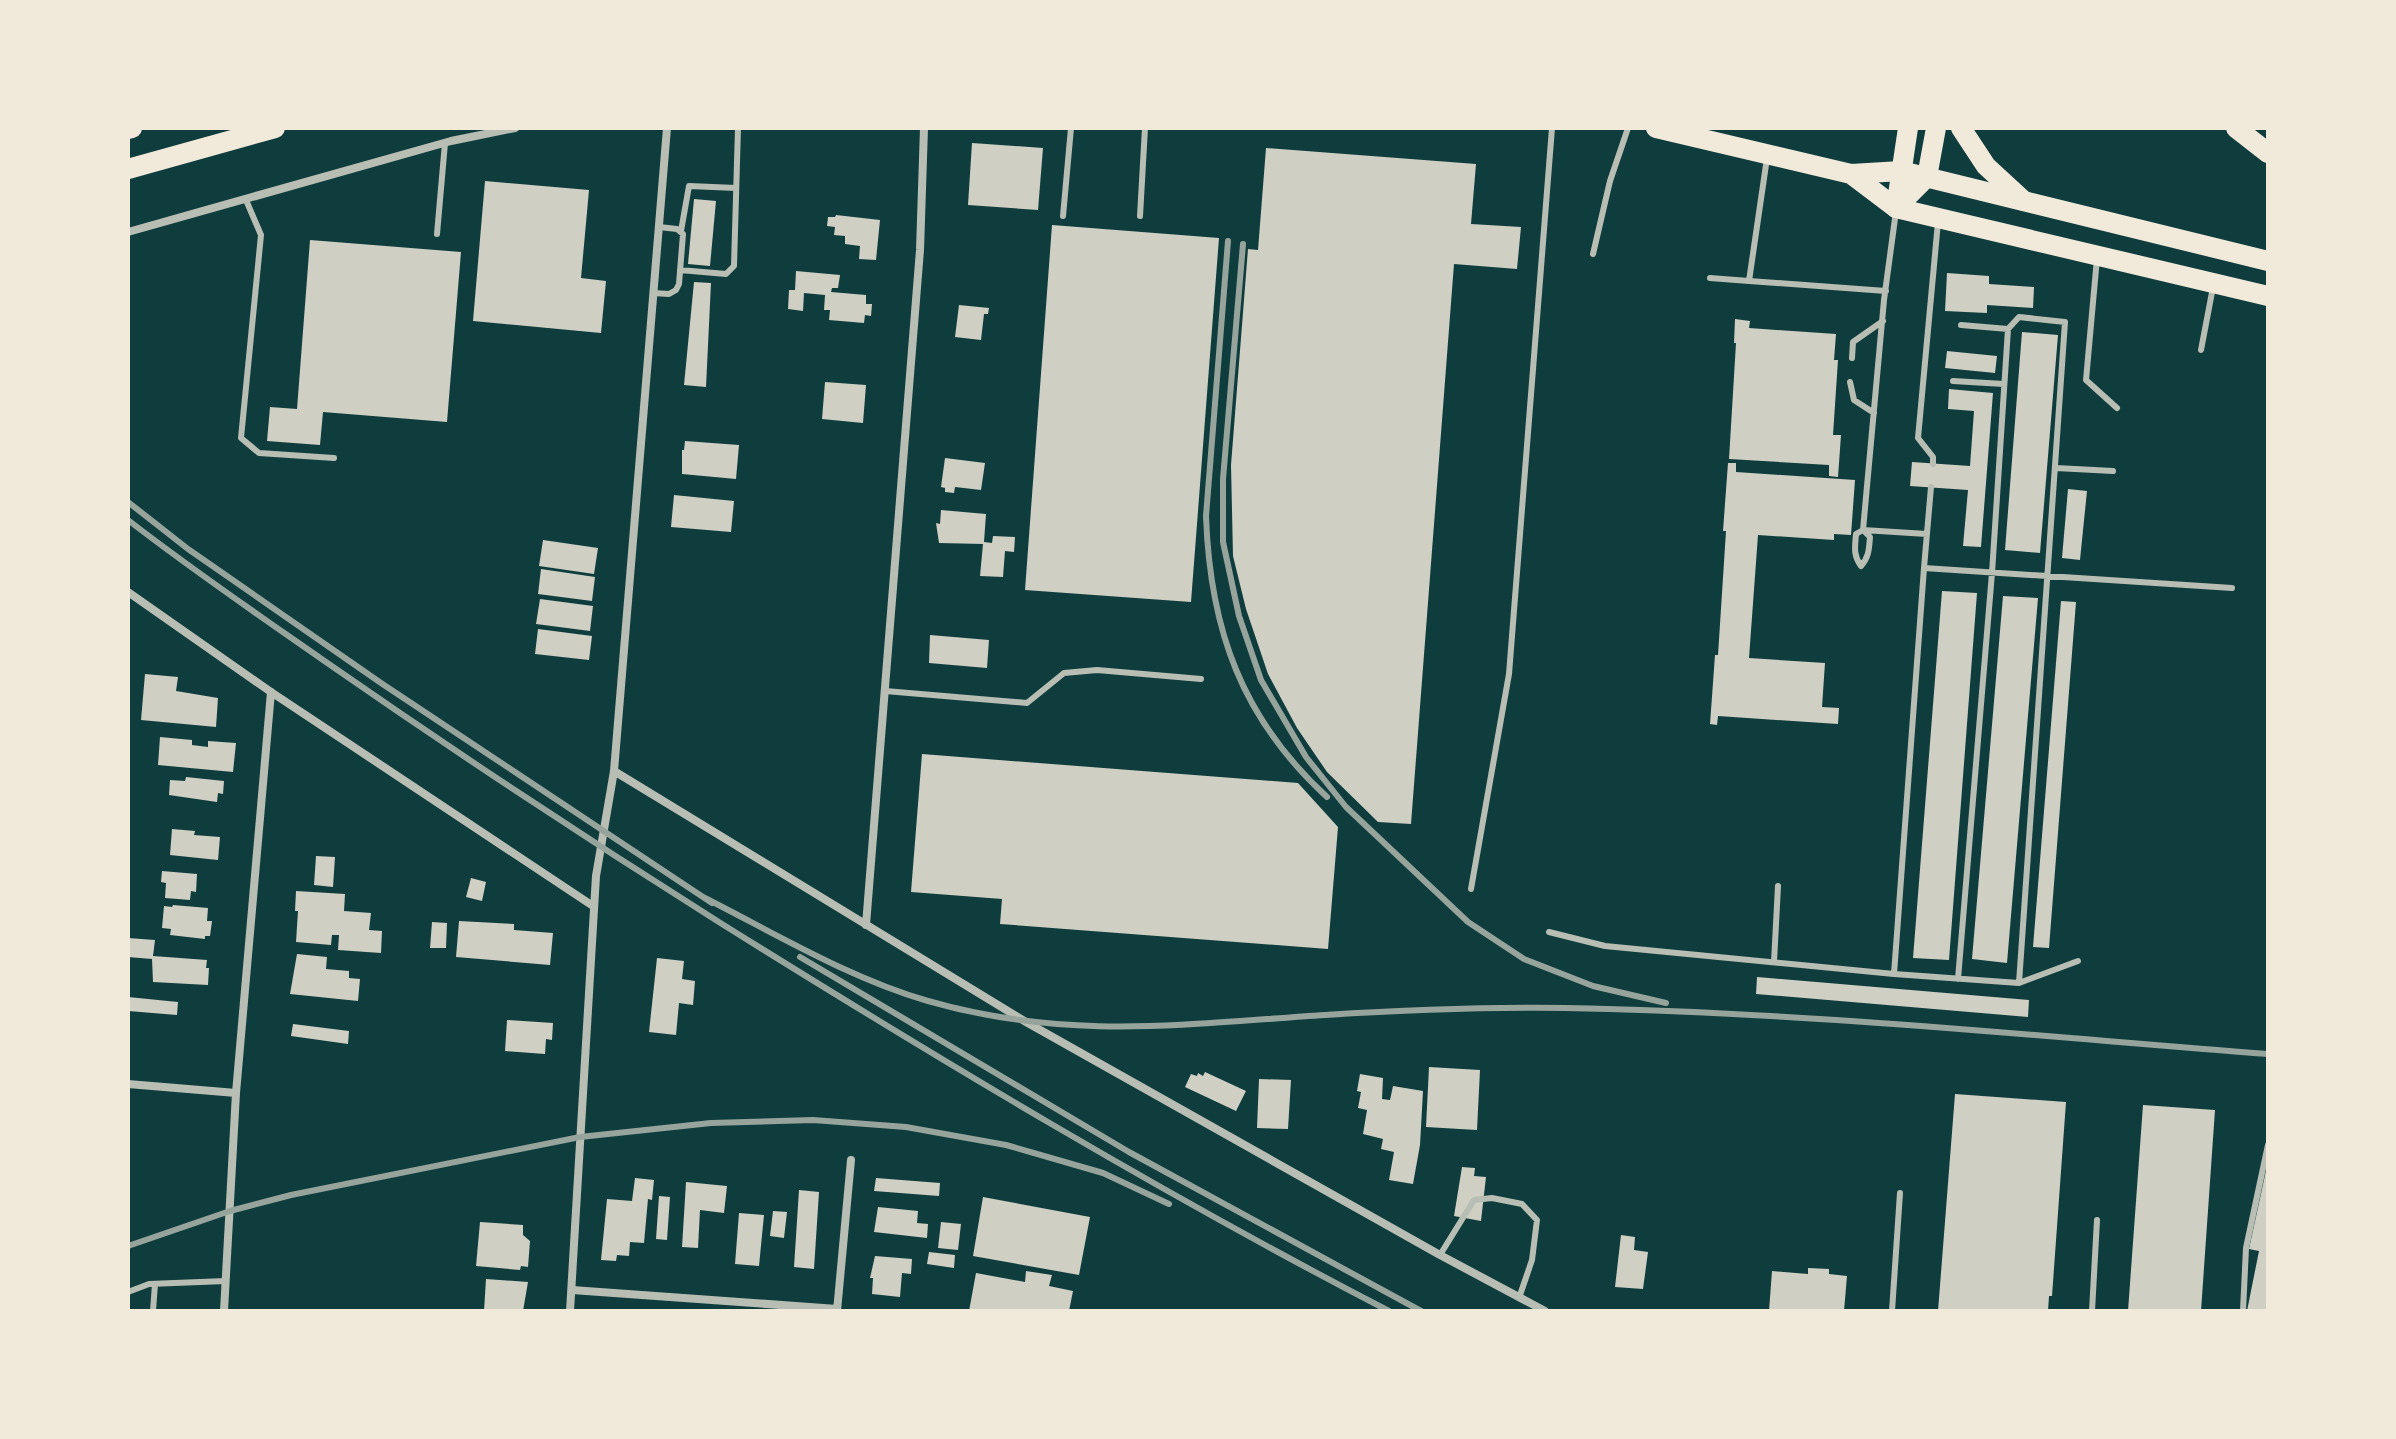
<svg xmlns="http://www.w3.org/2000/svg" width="2396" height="1439" viewBox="0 0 2396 1439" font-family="Signika,sans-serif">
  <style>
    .building { fill: #cfcfc3 }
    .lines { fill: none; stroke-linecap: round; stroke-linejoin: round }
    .service { stroke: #b8beb3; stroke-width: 6 }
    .minor { stroke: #b8beb3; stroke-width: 8 }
    .primary { stroke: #f1e9da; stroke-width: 20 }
    .trunk { stroke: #f1e9da; stroke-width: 20 }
    .rail { stroke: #97a49c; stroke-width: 6 }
  </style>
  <rect width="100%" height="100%" fill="#0f3d3e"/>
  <path class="building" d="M972,143L1043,148L1038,210L968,205Z
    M1266,148L1476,164L1471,224L1521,227L1517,269L1454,264L1411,824L1378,822L1327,772L1297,728L1268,674L1246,609L1233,556L1231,465L1248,249L1258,250Z
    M485,181L589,190L581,278L606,281L601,333L473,321Z
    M694,199L716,201L710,266L688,264Z
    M836,215L880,220L876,260L859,259L860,246L845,244V236L834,235L835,227L827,226L828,217H835Z
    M1052,225L1219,238L1191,602L1025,590Z
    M310,240L461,252L447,422L323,412L320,445L267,441L270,407L297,409Z
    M796,271L840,275L838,288H832L831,292L866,295V304H872L871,316L865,315L864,323L829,320L830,310H824L825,295L804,293L803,311L788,309L789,290H795Z
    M1947,273L1989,276V284L2034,287L2033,308L1987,305V313L1945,311Z
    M694,282L711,283L706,387L684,385Z
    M959,305L989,308L988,314H984L981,340L955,337Z
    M1735,319L1750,321L1749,328L1836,334L1834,360H1838L1833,435H1841L1838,477L1829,476V465L1729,459L1736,343H1734Z
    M2022,332L2058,335L2040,553L2005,550Z
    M1947,351L1997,356L1995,373L1945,368Z
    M825,382L866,385L863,423L822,419Z
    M1949,389L1993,393L1981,547L1963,546L1968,490L1910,486L1912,462L1970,466L1974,411L1948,409Z
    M685,441L739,445L736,479L682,474V450H684Z
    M945,458L985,463L981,490L955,487L954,493L945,492V488L941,487Z
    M1728,463H1736V472L1855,480L1851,535L1834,534V540L1758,535L1749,658L1825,663L1822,707L1839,708L1838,724L1718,716L1717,725L1710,724L1715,655H1718L1726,531H1723Z
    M2068,489L2087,491L2080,560L2062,558Z
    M674,495L734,501L731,532L671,527Z
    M941,510L986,514L984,542L992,543L993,536L1015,537L1014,552L1005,551L1003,577L980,576L983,544L939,543L936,523L940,524Z
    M543,540L598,548L594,574L539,566Z
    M541,569L595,577L592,601L538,594Z
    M1942,591L1977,593L1949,960L1913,958Z
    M2003,596L2038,598L2007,963L1972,959Z
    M540,599L593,606L590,631L536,624Z
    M2061,601L2076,602L2049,948L2033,947Z
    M538,629L592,636L589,660L535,654Z
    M930,635L989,640L987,668L929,663Z
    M145,674L178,677L176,691L218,698L216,727L141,720Z
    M160,737L192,740V745L208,747V741L236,743L233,772L158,765Z
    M922,754L1298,783L1338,827L1328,949L1000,924L1002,899L911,892Z
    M186,777L224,781L223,794L218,793L217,802L169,795L170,780L185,781Z
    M172,829L195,831L194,835L220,837L218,860L170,855Z
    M316,856L335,857L333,887L314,885Z
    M162,871L197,874L196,892L191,891L190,900L165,898L166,883L161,882Z
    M471,878L486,882L482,901L466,897Z
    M296,891L345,894L344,911L371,913L369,930L382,931L381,953L338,950L339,935H332L331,945L296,942L298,911H295Z
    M173,905L208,908L207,921H212L210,936H205V939L170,935L171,929L162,928L164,906L172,907Z
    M459,921L514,924V930L553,933L550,965L456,957Z
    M432,922L447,923L446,948H430Z
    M128,938L155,940L153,956L207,960L206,968H209L208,985L153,982L152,959L128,957Z
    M297,954L327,957L326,969L349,971V978L360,979L358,1001L290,994Z
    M657,958L684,961L682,979L695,981L693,1005L679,1003L676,1035L649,1032Z
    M1757,977L2029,1000L2028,1017L1756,994Z
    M128,997L178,1002L177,1015L128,1011Z
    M507,1020L553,1023L552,1040L546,1039L545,1054L505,1051Z
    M293,1024L349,1031L348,1044L291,1036Z
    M1429,1067L1480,1070L1477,1130L1426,1127Z
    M1205,1072L1246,1091L1236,1111L1185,1087L1191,1074L1197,1076L1198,1073L1203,1076Z
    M1360,1074L1383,1078L1382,1099L1390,1100L1393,1086L1423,1091L1420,1145L1413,1184L1389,1180L1394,1152L1381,1149L1383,1139L1363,1134L1367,1110L1358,1108L1361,1092L1357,1091Z
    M1259,1079L1291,1080L1288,1129L1257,1128Z
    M1955,1094L2066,1102L2052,1296H2049L2048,1311H1938Z
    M2143,1105L2215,1110L2201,1311H2128Z
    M2267,1166L2268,1311H2247L2259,1251L2249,1249Z
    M1462,1167L1475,1168L1474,1176L1486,1177L1481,1221L1454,1216Z
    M635,1178L654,1180L652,1200L648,1199L644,1243L630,1242L629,1256L617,1255L616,1261L601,1260L607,1199L632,1201Z
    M876,1178L940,1183L939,1196L874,1191Z
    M686,1182L727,1186L724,1213L700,1210L698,1248L682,1247Z
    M799,1190L819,1192L814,1269L794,1267Z
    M659,1196L670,1197L667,1240L656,1239Z
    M983,1197L1090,1217L1079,1275L973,1256Z
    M878,1207L918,1211L917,1223L928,1224L927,1238L874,1232Z
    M773,1211L787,1212L784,1238L770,1236Z
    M739,1213L764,1215L759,1266L735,1264Z
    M480,1222L523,1225V1235L530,1241L528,1267L521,1266L520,1270L476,1266Z
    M941,1222L961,1224L958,1250L938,1248Z
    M1621,1235L1635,1237L1634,1250L1648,1252L1643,1289L1615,1287Z
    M929,1252L955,1255L954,1268L927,1264Z
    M875,1256L912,1259L911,1274L902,1273L900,1297L872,1294L873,1278H870Z
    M1808,1268L1829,1269V1274L1847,1276L1844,1311H1769L1772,1271L1808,1274Z
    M1026,1271L1052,1275L1049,1286L1073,1291L1069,1311H969L976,1273L1025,1282Z
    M486,1279L528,1282L523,1311H484Z"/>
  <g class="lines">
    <path class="service" d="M1767,158L1749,281L1886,291
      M246,200L261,235L241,438L259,453L334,458
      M1063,216L1071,128
      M1140,216L1145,128
      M681,231L689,186L736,188
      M437,234L445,143
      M1593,254L1610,181L1628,128
      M2097,258L2086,380L2117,408
      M680,270L726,274L734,266L738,128
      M1710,278L1749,281
      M653,293L669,294L676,290L679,284L683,234L677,229L659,227
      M2201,350L2213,287
      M1852,358L1853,342L1883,321
      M1953,381L2004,384
      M1850,382L1854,400L1874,413
      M1933,464V457L1918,438L1938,222
      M2056,468L2113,471
      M1863,530L1870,537C1869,549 1869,557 1861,566C1853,555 1855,547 1856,534L1863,530L1884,300L1896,211
      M1863,530L1927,534
      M1924,568L1931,487
      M885,691L1027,703L1064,673L1097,670L1201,679
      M1471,889L1509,674L1552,128
      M1549,932L1605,946L1894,974L2019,983L2065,322L2019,317L2008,329
      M1774,962L1778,886
      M1894,974L1924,568L2232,588
      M1958,979L1992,573L2008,329L1961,325
      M2019,983L2078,961
      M1440,1255L1474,1200L1492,1198L1522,1204L1537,1220L1532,1260L1519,1298
      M128,1292L149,1284L226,1281
      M153,1311L155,1284
      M1892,1311L1900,1193
      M2092,1311L2097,1220
      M2243,1311L2246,1248L2268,1145"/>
    <path class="minor" d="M128,232L451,141L515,128
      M128,592L271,692L593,906
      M614,771L1026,1022L1440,1255L1545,1311
      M866,925L920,250L924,128
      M128,1084L236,1093
      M572,1290L837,1309
      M224,1311L236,1093L271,692
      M570,1311L596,876L614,771L667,128
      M837,1311L851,1160"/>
    <path class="primary" d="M1961,128L1986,166L2024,201
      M2236,128L2268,153
      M1896,208L1927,177L1936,128
      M1896,208L1908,128"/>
    <path class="trunk" d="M1656,128L1851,174L1901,171L2268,261
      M128,129L132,128
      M128,169L275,128
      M1851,174L1896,208L2268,296"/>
    <path class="rail" d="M1228,241L1206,516C1210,630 1242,719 1327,797
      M1243,244L1223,479V542L1239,616L1261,680L1306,757L1346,807L1468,922L1524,959L1593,986L1666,1003
      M128,502L188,549L381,683L712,903
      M128,520C191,569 257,614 323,660C454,751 587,839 722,924C940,1060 1161,1193 1389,1311
      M703,897C776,934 849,978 928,1001C1067,1041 1185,1024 1325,1015C1405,1010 1485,1007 1565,1008C1800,1012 2034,1036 2268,1054
      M800,957L1129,1152L1421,1311
      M128,1246L230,1211L291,1195L580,1137L711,1123L813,1120L906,1127L1006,1145L1103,1173L1169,1204"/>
  </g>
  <rect width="2396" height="1439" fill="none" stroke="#f1e9da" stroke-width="260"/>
</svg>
